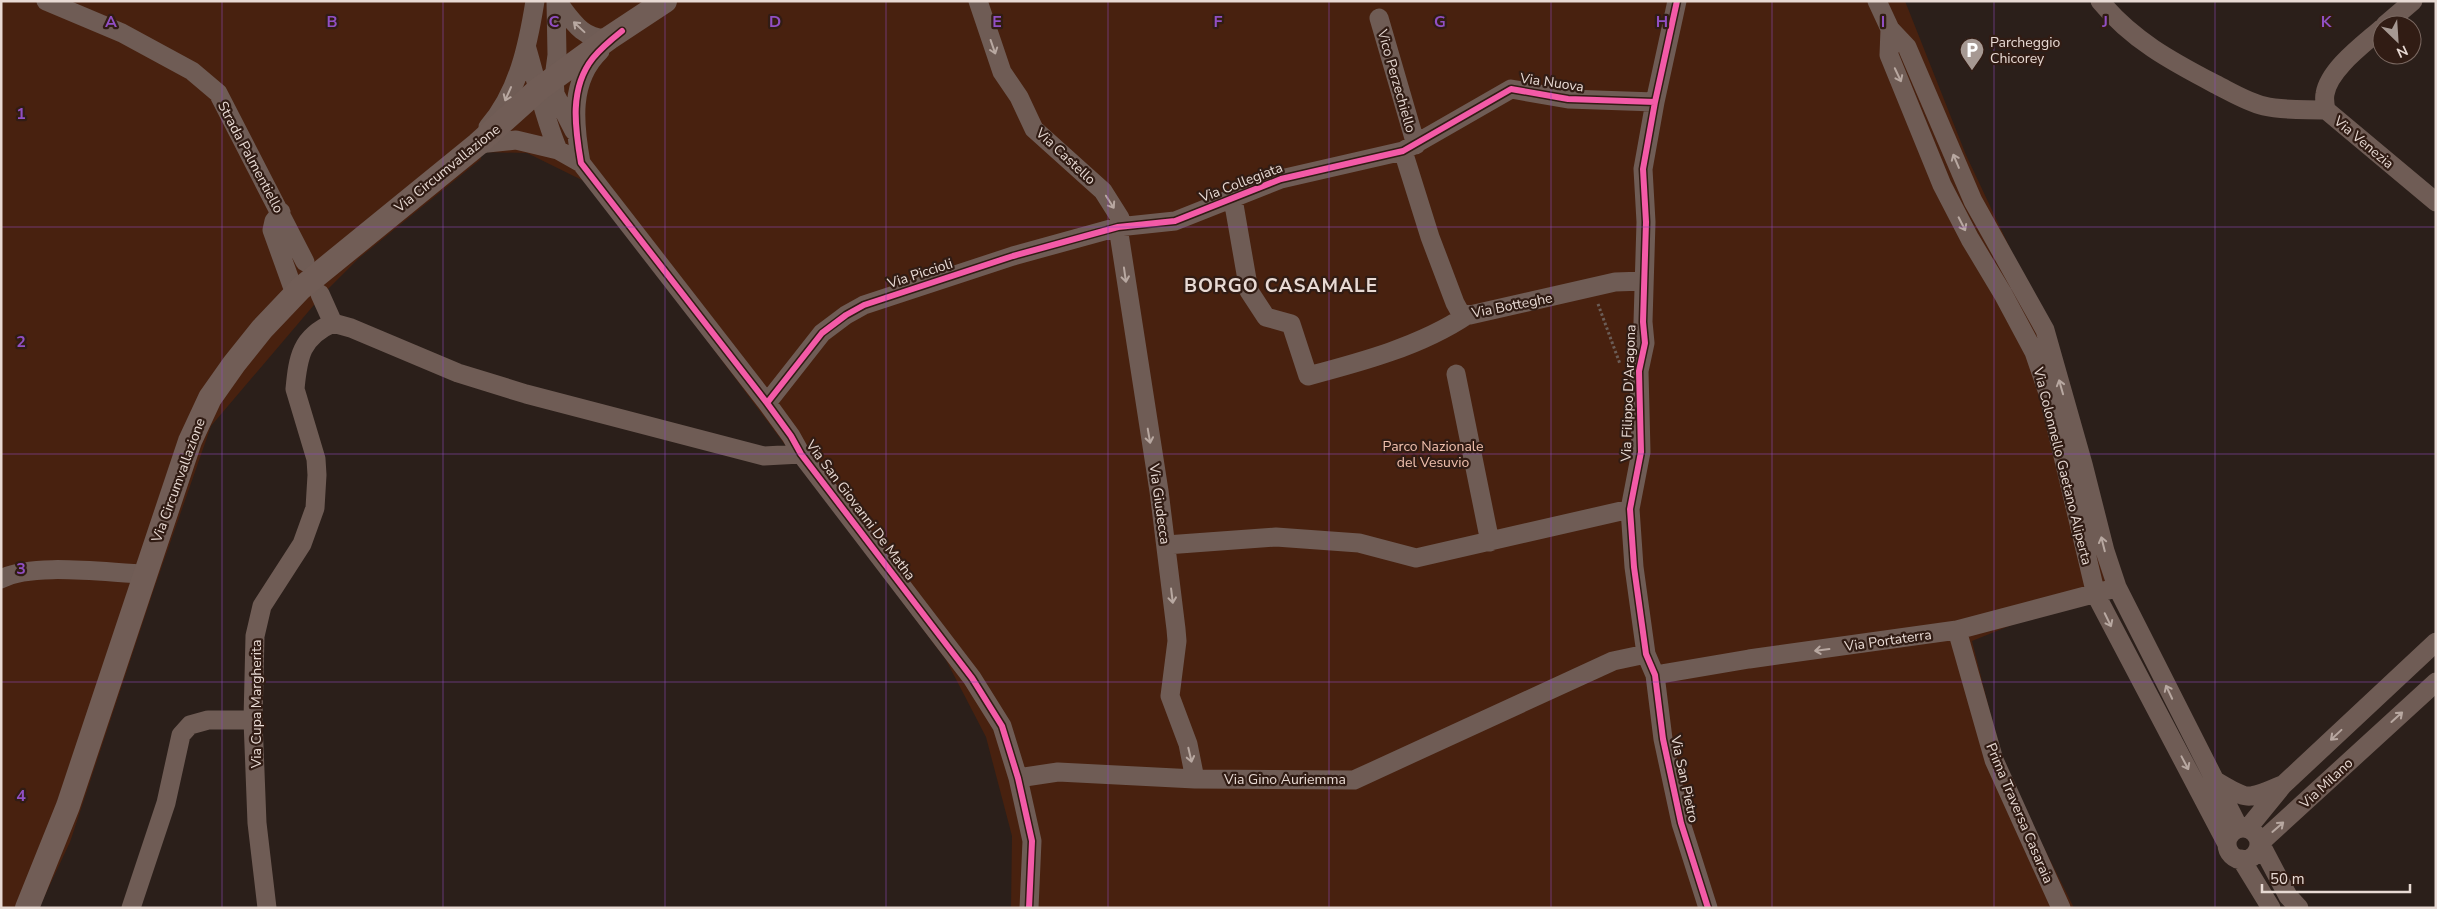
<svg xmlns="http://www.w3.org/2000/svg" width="2437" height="909" viewBox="0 0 2437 909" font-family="'Nunito Sans',sans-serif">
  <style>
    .green { fill: #48210f }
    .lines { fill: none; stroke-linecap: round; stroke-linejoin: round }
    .path { stroke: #6b5d57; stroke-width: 3; stroke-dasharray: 2.5 2.5; stroke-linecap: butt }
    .minor { stroke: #6f5c55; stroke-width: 19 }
    .major { stroke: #715d56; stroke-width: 24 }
    .cycleway-casing { stroke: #311c14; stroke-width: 9 }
    .cycleway { stroke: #f35aa7; stroke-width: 6 }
    .oneway { stroke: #b8a8a1 }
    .grid { fill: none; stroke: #914fc3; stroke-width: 1; stroke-opacity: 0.55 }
    .labels { text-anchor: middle; stroke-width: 4.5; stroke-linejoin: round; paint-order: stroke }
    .poi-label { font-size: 14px; fill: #e8dad4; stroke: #311c14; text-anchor: start }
    .street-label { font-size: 14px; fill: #e8dad4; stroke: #311c14 }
    .park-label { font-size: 14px; fill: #f1c1ae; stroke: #311c14 }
    .district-label { font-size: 19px; font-weight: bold; letter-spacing: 1px; fill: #e8dad4; stroke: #311c14 }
    .grid-label { font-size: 16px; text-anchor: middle; font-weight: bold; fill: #914fc3; stroke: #311c14; stroke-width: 4.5; stroke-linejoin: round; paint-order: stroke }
  </style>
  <rect width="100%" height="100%" fill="#2b1f1a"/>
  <path class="green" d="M1,1H1905L1966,155L2057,348L2121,581L1972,641L2004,768L2074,908H1011L1012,836L986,737L946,660L590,184L527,153L480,152L481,159L358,259L325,292L211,426L154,589L70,842L39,908H1Z"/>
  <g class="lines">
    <path class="path" d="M1598,304L1620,364"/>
    <path class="minor" d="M46,1L122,33L192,71L218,93L305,262
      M556,1L557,55L554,78L555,94L574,131
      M557,1C571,19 583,41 609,38
      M978,1L1002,72L1019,97L1034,129L1103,191L1120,218L1118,227L1159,491L1176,629L1177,641L1170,696L1188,744L1195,779
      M1677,1L1655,102L1643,169L1646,222L1643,322L1645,343L1639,371L1641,452L1630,509L1634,567L1646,654L1655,675L1663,739L1681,823L1708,908
      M1877,1L1890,29L1907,47L1973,201L2045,330L2083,464L2105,551L2117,587L2239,828
      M2100,1C2132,40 2171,61 2215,84C2231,92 2247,102 2264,106C2284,111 2306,109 2326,110
      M1379,18L1416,145
      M2385,25L2413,1
      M2382,28C2364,44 2329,69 2325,94C2324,99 2325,105 2326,110L2436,202
      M1890,29L1889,55L1942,185L1970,239L2003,294L2034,352L2048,393L2096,595L2227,844
      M527,49C537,83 544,117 558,150
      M600,51C569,81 574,124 581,163L767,403L791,436L801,454L972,678L1002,726L1018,778L1032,841L1029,908
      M488,127C518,93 528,45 535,1
      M478,144L516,140L558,150L581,163
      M1403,151L1430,237L1455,303L1460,312L1470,315L1615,282L1644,281
      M1233,199L1249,291L1266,317L1291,324L1308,376C1361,362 1421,346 1467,315
      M281,212L274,221L272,230L295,294
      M320,294L333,323
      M333,323L351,328L458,373L526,394L764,456L801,454
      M1456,374L1490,542
      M767,403L822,333L846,315L864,305L1013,256L1118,227L1175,221L1281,179L1403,151L1511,89L1568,99L1655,102
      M1166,545L1276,537L1359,543L1416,558L1630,509
      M1,579C32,562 108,573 145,574
      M1957,630L1994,760L2061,908
      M1655,675L1749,659L1957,630L2108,590
      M1018,778L1058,772L1195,779L1354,780L1613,661L1646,654
      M2216,781C2250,801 2246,800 2282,785
      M2227 844a16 16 0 1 1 32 0a16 16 0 1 1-32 0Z
      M2248,828L2283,785L2436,642
      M2241,859L2271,908
      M131,908L166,803L181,735L190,725L208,720H253
      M267,908L257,823L253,720L255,636L262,606L302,544L315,508L317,475L316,459L295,389C298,357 301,337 333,323
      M2299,908L2288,896L2260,843L2436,682"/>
    <path class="major" d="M27,908L68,806L190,441L210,398L234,364L262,329L300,289L478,144L539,89L609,38L665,1"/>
    <defs>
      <path id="cycleway" d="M1677,1L1655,102L1643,169L1646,222L1643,322L1645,343L1639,371L1641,452L1630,509L1634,567L1646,654L1655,675L1663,739L1681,823L1708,908
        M622,31C612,39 601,48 593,58C569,88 575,128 581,163L767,403L791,436L801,454L972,678L1002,726L1018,778L1032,841L1029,908
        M767,403L822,333L846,315L864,305L1013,256L1118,227L1175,221L1281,179L1403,151L1511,89L1568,99L1655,102"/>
    </defs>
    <use href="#cycleway" class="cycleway-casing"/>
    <use href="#cycleway" class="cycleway"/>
  </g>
  <defs><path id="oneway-shaft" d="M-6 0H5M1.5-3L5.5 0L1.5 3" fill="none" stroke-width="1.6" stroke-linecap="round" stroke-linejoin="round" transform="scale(1.25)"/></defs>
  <g class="oneway">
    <use href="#oneway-shaft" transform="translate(579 27) rotate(-137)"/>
    <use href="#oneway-shaft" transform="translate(993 47) rotate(71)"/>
    <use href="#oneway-shaft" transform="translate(1898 75) rotate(65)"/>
    <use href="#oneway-shaft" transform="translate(508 94) rotate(114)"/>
    <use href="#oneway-shaft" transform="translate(1956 161) rotate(-113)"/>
    <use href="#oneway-shaft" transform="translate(1110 202) rotate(57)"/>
    <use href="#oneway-shaft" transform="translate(1962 224) rotate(63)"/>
    <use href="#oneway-shaft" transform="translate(1125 275) rotate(82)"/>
    <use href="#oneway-shaft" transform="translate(2061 387) rotate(-106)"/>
    <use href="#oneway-shaft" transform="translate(1149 436) rotate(80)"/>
    <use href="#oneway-shaft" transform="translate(2103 544) rotate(-104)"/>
    <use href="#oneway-shaft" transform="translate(1172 596) rotate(83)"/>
    <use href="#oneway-shaft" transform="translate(2108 620) rotate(64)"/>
    <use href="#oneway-shaft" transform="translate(1822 650) rotate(173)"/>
    <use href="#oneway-shaft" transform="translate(2169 692) rotate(-115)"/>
    <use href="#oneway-shaft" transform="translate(2397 717) rotate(-42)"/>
    <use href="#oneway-shaft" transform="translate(2336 735) rotate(137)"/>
    <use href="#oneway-shaft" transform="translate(1190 755) rotate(77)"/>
    <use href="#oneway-shaft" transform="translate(2185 763) rotate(62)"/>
    <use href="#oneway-shaft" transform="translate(2278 827) rotate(-41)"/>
  </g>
  <path class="grid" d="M222,1V908M443,1V908M665,1V908M886,1V908M1108,1V908M1329,1V908M1551,1V908M1772,1V908M1994,1V908M2215,1V908M1,227H2436M1,454H2436M1,682H2436"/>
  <defs>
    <symbol id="parking-pin" viewBox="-11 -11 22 30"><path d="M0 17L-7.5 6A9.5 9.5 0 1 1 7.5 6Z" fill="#a69993" stroke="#311c14"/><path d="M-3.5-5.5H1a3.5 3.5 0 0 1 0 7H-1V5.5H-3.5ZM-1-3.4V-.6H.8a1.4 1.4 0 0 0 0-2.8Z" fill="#fff"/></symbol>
  </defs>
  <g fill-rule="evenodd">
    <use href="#parking-pin" x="1958" y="36" width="28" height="38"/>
  </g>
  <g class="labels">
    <g class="poi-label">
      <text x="1990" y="47">Parcheggio<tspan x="1990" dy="16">Chicorey</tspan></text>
    </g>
    <g class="street-label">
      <text transform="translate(1397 81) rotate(74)" y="5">Vico Perzechiello</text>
      <text transform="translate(1552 82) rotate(8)" y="5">Via Nuova</text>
      <text transform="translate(2364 142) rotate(40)" y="5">Via Venezia</text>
      <text transform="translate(1066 156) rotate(43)" y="5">Via Castello</text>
      <text transform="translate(251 157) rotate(62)" y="5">Strada Palmentiello</text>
      <text transform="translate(447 168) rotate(-39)" y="5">Via Circumvallazione</text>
      <text transform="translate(1241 182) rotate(-21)" y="5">Via Collegiata</text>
      <text transform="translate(920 273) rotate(-18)" y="5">Via Piccioli</text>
      <text transform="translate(1512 305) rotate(-11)" y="5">Via Botteghe</text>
      <text transform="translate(1628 393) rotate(-88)" y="5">Via Filippo D'Aragona</text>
      <text transform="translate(2063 466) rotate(76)" y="5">Via Colonnello Gaetano Aliperta</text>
      <text transform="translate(178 480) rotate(-70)" y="5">Via Circumvallazione</text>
      <text transform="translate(1160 504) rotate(82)" y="5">Via Giudecca</text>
      <text transform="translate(861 510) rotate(53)" y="5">Via San Giovanni De Matha</text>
      <text transform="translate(1888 640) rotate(-8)" y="5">Via Portaterra</text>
      <text transform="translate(256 704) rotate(-90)" y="5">Via Cupa Margherita</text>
      <text x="1285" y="784">Via Gino Auriemma</text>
      <text transform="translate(1685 779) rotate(78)" y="5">Via San Pietro</text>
      <text transform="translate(2326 783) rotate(-43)" y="5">Via Milano</text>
      <text transform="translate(2020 813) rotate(67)" y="5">Prima Traversa Casaraia</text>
    </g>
    <g class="park-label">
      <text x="1433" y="451">Parco Nazionale<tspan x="1433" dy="16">del Vesuvio</tspan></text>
    </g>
    <g class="district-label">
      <text x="1281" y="292">BORGO CASAMALE</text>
    </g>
  </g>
  <g class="grid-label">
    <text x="111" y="27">A</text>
    <text x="332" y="27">B</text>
    <text x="554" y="27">C</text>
    <text x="775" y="27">D</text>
    <text x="997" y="27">E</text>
    <text x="1218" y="27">F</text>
    <text x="1440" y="27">G</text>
    <text x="1662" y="27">H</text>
    <text x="1883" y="27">I</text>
    <text x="2105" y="27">J</text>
    <text x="2326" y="27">K</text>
    <text x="21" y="119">1</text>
    <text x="21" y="347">2</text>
    <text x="21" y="574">3</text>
    <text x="21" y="801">4</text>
  </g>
  <rect width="2437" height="909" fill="none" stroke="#e8dad4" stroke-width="5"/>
  <g transform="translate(2397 40) rotate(155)"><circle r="24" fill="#311c14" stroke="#7a6861"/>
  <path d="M0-4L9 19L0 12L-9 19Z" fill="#a69993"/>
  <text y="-8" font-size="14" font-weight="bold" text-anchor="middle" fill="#e8dad4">N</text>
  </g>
  <path d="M2262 884v8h148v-8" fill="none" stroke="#e8dad4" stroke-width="2.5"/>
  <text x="2270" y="884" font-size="15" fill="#e8dad4" stroke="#311c14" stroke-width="4" paint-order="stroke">50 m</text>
</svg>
